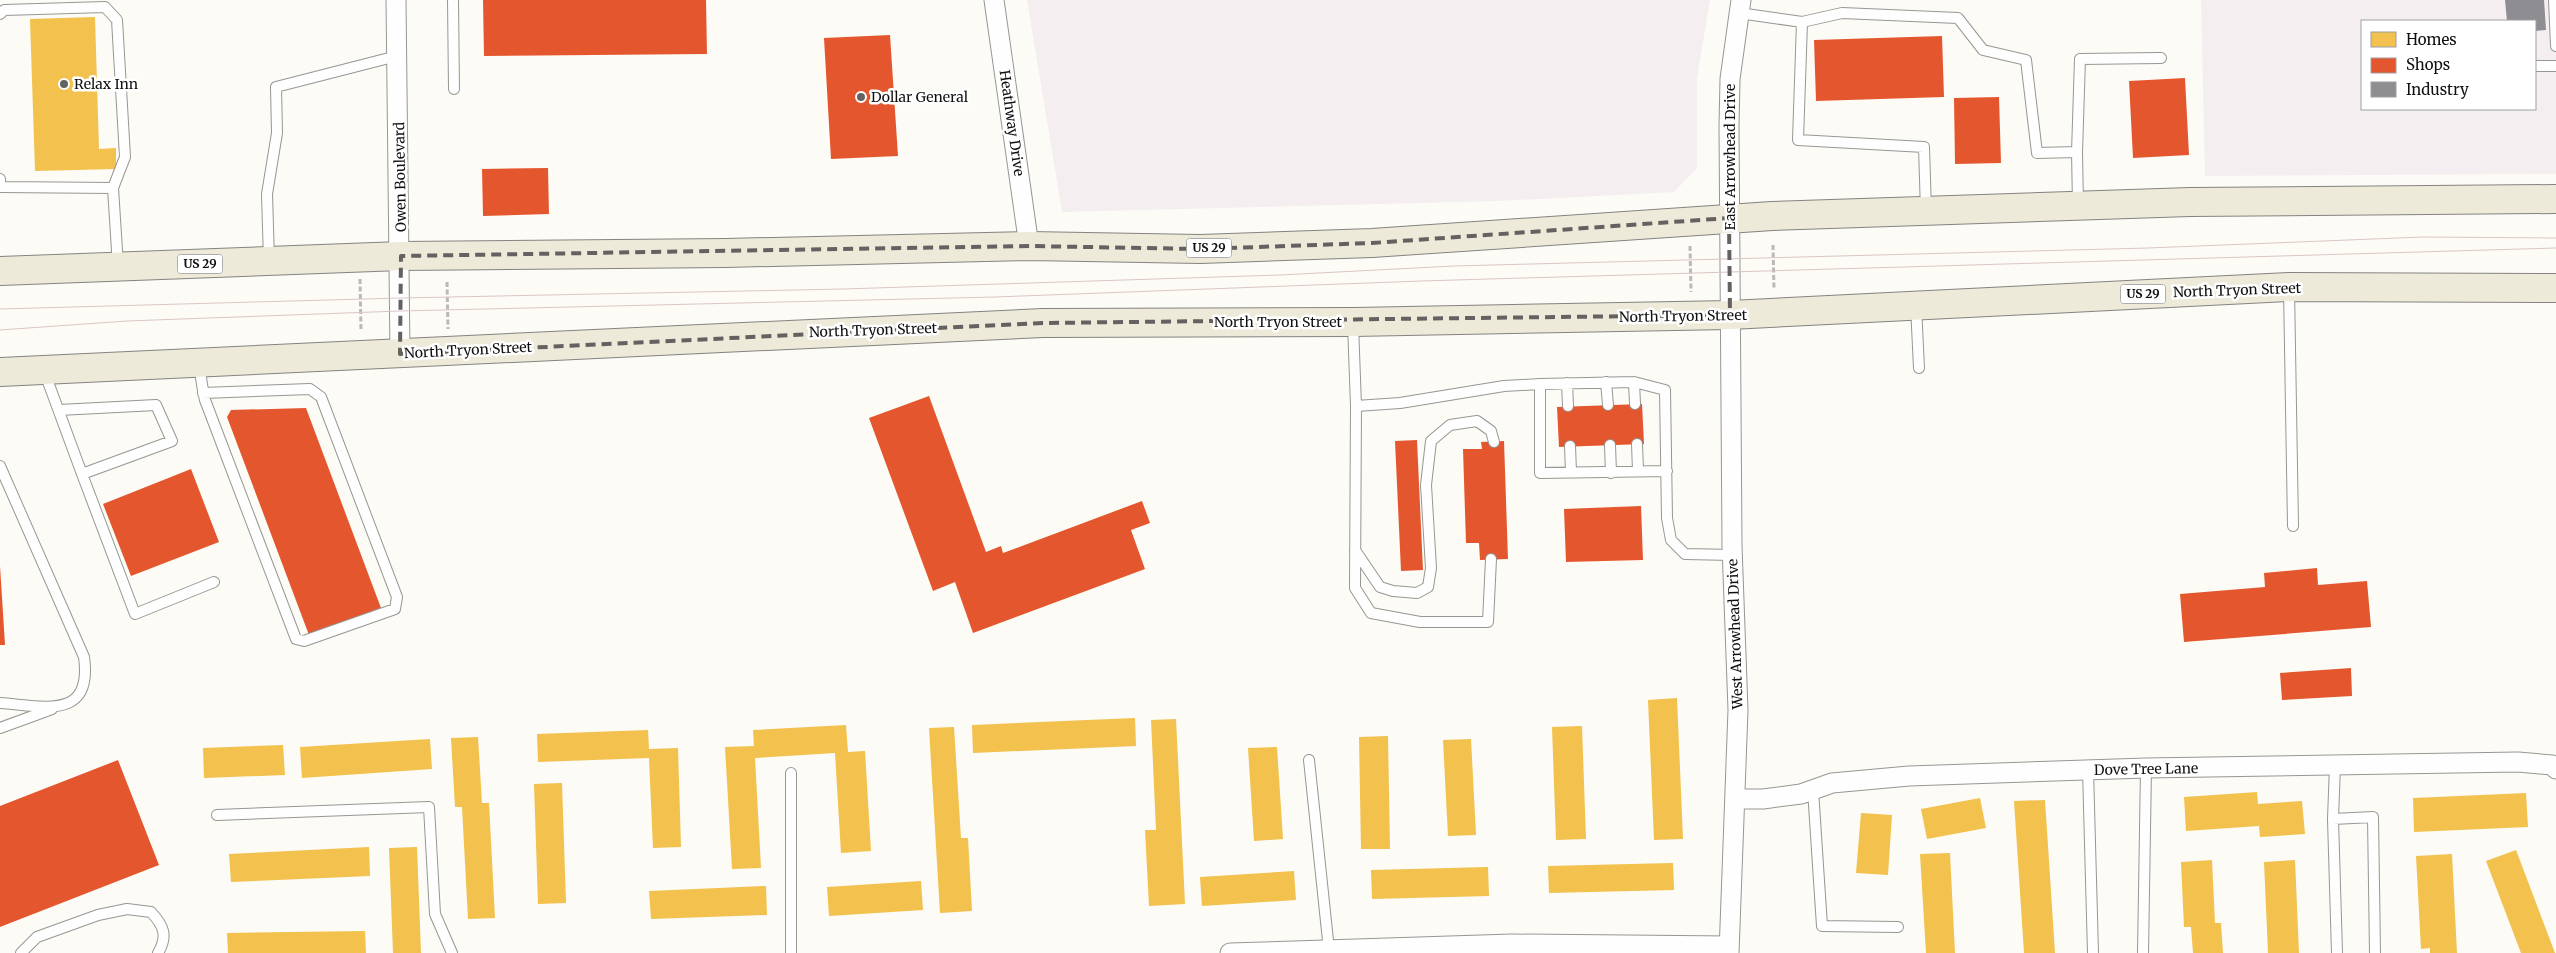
<svg xmlns="http://www.w3.org/2000/svg" width="2556" height="953" viewBox="0 0 2556 953" font-family="Merriweather,serif">
  <style>
    .industrial { fill: #f4eef1; fill-rule: evenodd }
    .homes { fill: #f2c14e }
    .shops { fill: #e4572e }
    .industry { fill: #8d8d92 }
    .lines { fill: none; stroke-linecap: round; stroke-linejoin: round }
    .service-casing { stroke: #969693; stroke-width: 12 }
    .minor-casing { stroke: #969693; stroke-width: 21 }
    .primary-casing { stroke: #848380; stroke-width: 30 }
    .path { stroke: #b9b9b8; stroke-width: 3; stroke-dasharray: 5 2.5; stroke-linecap: butt }
    .service { stroke: #fffefe; stroke-width: 10 }
    .minor { stroke: #fffefe; stroke-width: 19 }
    .primary { stroke: #eeead9; stroke-width: 28 }
    .tram { stroke: #dac5c4; stroke-width: 1 }
    .marked { fill: none; stroke: #636260; stroke-width: 4; stroke-dasharray: 10 6; stroke-linejoin: round }
    .poi-dot { fill: #636260; stroke: #fff; stroke-width: 2 }
    .labels { text-anchor: middle; stroke-width: 5; stroke-linejoin: round; paint-order: stroke }
    .shield { fill: #fff; stroke: #585858; stroke-width: 1 }
    .shield-label { font-size: 12px; font-weight: bold; fill: #101010 }
    .poi-label { font-size: 14px; fill: #101010; stroke: #fff; text-anchor: start }
    .street-label { font-size: 14px; fill: #101010; stroke: #fff }
  </style>
  <rect width="100%" height="100%" fill="#fcfbf5"/>
  <path class="industrial" d="M1027,0H1710L1697,78V168L1674,192L1497,201L1062,212Z
    M2201,0H2556V174L2205,176ZM2362,21H2535V109H2362Z"/>
  <path class="homes" d="M95,17L99,149L116,148V169L35,171L30,19Z
    M1677,698L1683,839L1654,840L1648,700Z
    M1135,718L1136,746L973,753L972,725Z
    M1176,719L1185,904L1149,906L1145,830H1156L1151,720Z
    M846,725L848,752L865,751L871,851L841,853L835,753L755,758L761,868L732,869L725,747L754,746L753,730Z
    M1582,726L1586,839L1556,840L1552,727Z
    M954,727L961,838H968L972,911L940,913L929,728Z
    M648,730L649,749L678,748L681,847L653,848L649,758L538,762L537,734Z
    M1388,736L1390,849H1361L1359,737Z
    M478,737L482,803H489L495,918L468,919L462,807H455L451,738Z
    M430,739L432,769L302,778L300,747Z
    M1471,739L1476,835L1448,836L1443,740Z
    M283,745L285,775L204,778L203,748Z
    M1277,747L1283,839L1254,841L1248,748Z
    M562,783L566,903L538,904L534,784Z
    M2257,792L2258,804L2302,801L2305,834L2260,837L2259,826L2186,831L2184,797Z
    M2526,793L2528,827L2414,832L2413,798Z
    M1980,798L1986,828L1927,839L1921,809Z
    M2045,800L2055,953H2024L2014,801Z
    M1861,813L1892,815L1888,875L1856,873Z
    M369,847L370,876L231,882L229,854Z
    M417,847L421,953H393L389,848Z
    M2516,850L2555,953H2521L2486,861Z
    M1950,853L1955,953H1926L1920,854Z
    M2452,854L2457,953H2430V948L2421,949L2416,856Z
    M2212,860L2215,923H2221L2223,953H2193L2191,927H2184L2181,862Z
    M2295,860L2299,953H2268L2264,862Z
    M1673,863L1674,890L1549,893L1548,866Z
    M1488,867L1489,896L1372,899L1371,870Z
    M1294,871L1296,900L1202,906L1200,877Z
    M921,881L923,910L829,916L827,887Z
    M766,886L767,915L651,919L649,891Z
    M365,931L366,953H228L227,933Z"/>
  <path class="shops" d="M483,0H706L707,54L484,56Z
    M890,35L898,156L831,159L824,38Z
    M1942,36L1944,97L1816,101L1814,40Z
    M2185,78L2189,155L2133,158L2129,81Z
    M1999,97L2001,163L1955,164L1954,98Z
    M548,168L549,214L483,216L482,169Z
    M929,396L986,552L1001,546L1003,553L1142,501L1150,523L1131,530L1145,569L973,633L955,582L933,591L869,418Z
    M1642,404L1644,444L1559,447L1557,407Z
    M306,408L381,608L309,635L227,417L231,410Z
    M1417,440L1423,570L1401,571L1395,441Z
    M1504,441L1508,559L1480,560L1479,543H1466L1463,449H1482L1481,442Z
    M191,469L219,542L131,576L103,504Z
    M1641,506L1643,560L1566,562L1564,509Z
    M0,566L5,645H0Z
    M2317,568L2318,585L2367,581L2371,627L2184,642L2180,594L2265,587L2264,573Z
    M2351,668L2352,696L2282,700L2280,673Z
    M118,760L159,865L0,927V806Z"/>
  <path class="industry" d="M2505,0H2544L2546,30L2535,31V21H2507Z"/>
  <g class="lines">
    <defs>
      <path id="service" d="M453,0L454,89
        M2554,0L2556,46
        M1739,13L1802,22L1798,140L1924,147L1926,211
        M0,14L4,10L105,7L117,20L125,157L113,188L118,266
        M1802,22L1842,13L1958,18L1983,50L2026,60L2037,153L2077,152L2080,59L2161,58
        M2535,66H2556
        M2077,152L2078,205
        M0,179V187L113,188
        M269,260L267,194L277,133L276,87L397,56
        M2289,288L2293,526
        M1916,306L1919,368
        M1353,324L1356,406L1400,403L1504,386L1540,384L1634,382L1665,390L1667,518L1671,540L1685,554L1733,555
        M199,364C201,376 202,388 205,400L296,639L304,641L395,609L397,597L321,397L310,389L203,393
        M44,371L82,474L172,441L156,405L59,410
        M1606,382L1608,405
        M1634,382L1635,404
        M1567,383L1568,406
        M1540,384V473L1667,471
        M1356,406L1355,588L1371,613L1420,622H1488L1491,559
        M1637,444L1638,471
        M1610,445L1611,473
        M1570,446L1571,472
        M0,466L84,657C93,721 43,706 0,703
        M82,474L135,614L214,582
        M1355,550L1380,587L1393,591L1417,593L1428,587L1431,568L1426,485L1431,441L1450,425L1477,421L1491,431L1494,442
        M0,728L52,709
        M1309,760L1329,950
        M2335,765L2333,819L2337,953
        M2088,770L2093,953
        M791,773V953
        M1813,790L1822,926L1898,927
        M217,815L429,807L435,914L452,953
        M2333,819L2373,817L2375,953
        M21,953L37,937L98,915L127,909L151,912C164,926 168,936 158,953
        M2143,953L2146,768"/>
      <path id="minor" d="M396,0L400,354
        M994,0L1029,246
        M1736,799H1763L1801,794L1832,783L1909,776L2146,768L2518,762L2552,765L2556,769
        M1230,953L1512,944L1729,946
        M1729,953L1738,710L1732,546L1729,126L1730,79L1741,0"/>
      <path id="primary" d="M0,271L401,256L726,253L1029,246L1200,249L1372,243L1772,216L2190,202L2556,199
        M0,372L1043,323L1353,322L1730,315L2289,287L2556,288"/>
    </defs>
    <use href="#service" class="service-casing"/>
    <use href="#minor" class="minor-casing"/>
    <use href="#primary" class="primary-casing"/>
    <path class="path" d="M1773,245L1774,290
      M1690,246L1691,292
      M360,279L361,331
      M447,282L448,329"/>
    <use href="#service" class="service"/>
    <use href="#minor" class="minor"/>
    <use href="#primary" class="primary"/>
    <path class="tram" d="M0,309L401,298L843,289L1280,275L1454,266L2148,248L2423,237L2556,238
      M0,330L127,321L400,311L995,297L1421,281L2556,248"/>
  </g>
  <path class="marked" d="M1729,218L1730,315L1043,323L400,354L401,256L1029,246L1200,249L1372,243Z"/>
  <g class="poi-dot">
    <circle cx="64" cy="84" r="5"/>
    <circle cx="861" cy="97" r="5"/>
  </g>
  <g class="labels">
    <g class="shield">
      <rect x="1186.5" y="238.5" width="45" height="19" rx="4"/>
      <rect x="177.5" y="254.5" width="45" height="19" rx="4"/>
      <rect x="2120.5" y="284.5" width="45" height="19" rx="4"/>
    </g>
    <g class="shield-label">
      <text x="1209" y="252">US 29</text>
      <text x="200" y="268">US 29</text>
      <text x="2143" y="298">US 29</text>
    </g>
    <g class="poi-label">
      <text x="74" y="89">Relax Inn</text>
      <text x="871" y="102">Dollar General</text>
    </g>
    <g class="street-label">
      <text transform="translate(1012 123) rotate(82)" y="5">Heathway Drive</text>
      <text transform="translate(1730 157) rotate(-90)" y="5">East Arrowhead Drive</text>
      <text transform="translate(400 177) rotate(-91)" y="5">Owen Boulevard</text>
      <text transform="translate(2237 290) rotate(-2)" y="5">North Tryon Street</text>
      <text transform="translate(1683 316) rotate(-1)" y="5">North Tryon Street</text>
      <text x="1278" y="327">North Tryon Street</text>
      <text transform="translate(873 330) rotate(-2)" y="5">North Tryon Street</text>
      <text transform="translate(468 350) rotate(-3)" y="5">North Tryon Street</text>
      <text transform="translate(1735 634) rotate(-92)" y="5">West Arrowhead Drive</text>
      <text transform="translate(2146 769) rotate(-1)" y="5">Dove Tree Lane</text>
    </g>
  </g>
  <rect x="2361" y="20" width="175" height="90" fill="#ffffff" stroke="#9f9f9f"/>
  <rect x="2371" y="32" width="25" height="15" fill="#f2c14e" stroke="#9f9f9f"/>
  <text x="2406" y="45" font-size="15" fill="#101010">Homes</text>
  <rect x="2371" y="58" width="25" height="15" fill="#e4572e" stroke="#9f9f9f"/>
  <text x="2406" y="70" font-size="15" fill="#101010">Shops</text>
  <rect x="2371" y="82" width="25" height="15" fill="#8d8d92" stroke="#9f9f9f"/>
  <text x="2406" y="95" font-size="15" fill="#101010">Industry</text>
</svg>
